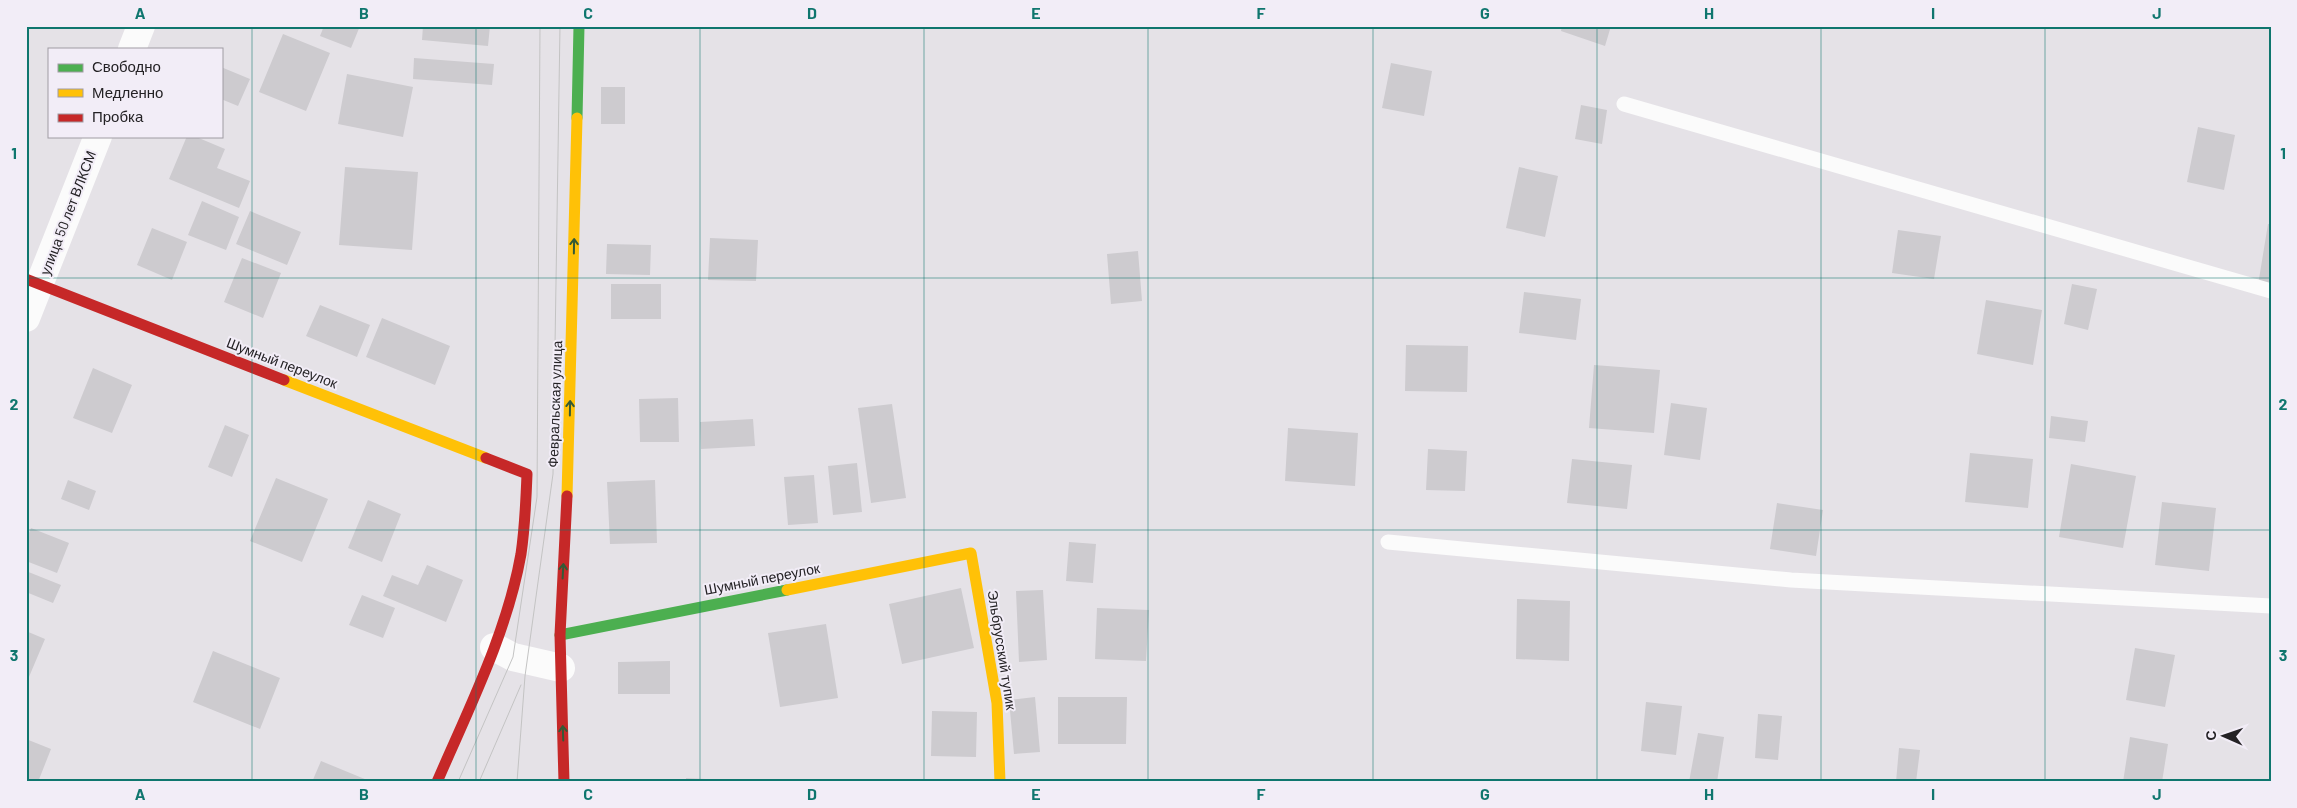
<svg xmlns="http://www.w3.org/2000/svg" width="2297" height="808" viewBox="0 0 2297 808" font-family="Barlow,sans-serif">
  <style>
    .building { fill: #cdcbcf }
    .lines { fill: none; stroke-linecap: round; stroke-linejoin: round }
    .lane { stroke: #fbfbfb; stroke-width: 15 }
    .street { stroke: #fbfbfb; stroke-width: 28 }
    .fast { stroke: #4caf50; stroke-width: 11 }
    .slow { stroke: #ffc107; stroke-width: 11 }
    .jam { stroke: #c62828; stroke-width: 11 }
    .tram { stroke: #c3c3c3; stroke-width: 1 }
    .oneway { stroke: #345a36 }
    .grid { fill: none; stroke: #0f766e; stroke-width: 1; stroke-opacity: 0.55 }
    .labels { text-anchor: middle; stroke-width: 4; stroke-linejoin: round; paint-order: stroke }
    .street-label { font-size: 14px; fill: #242225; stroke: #f2edf7 }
    .neatline { fill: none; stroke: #0f766e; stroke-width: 2 }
    .grid-label { font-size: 16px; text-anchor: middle; font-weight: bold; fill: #0f766e }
  </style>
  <rect width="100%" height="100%" fill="#e5e2e7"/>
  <path class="building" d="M324,26H360L351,48L320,36Z
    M423,26H490L488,46L422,40Z
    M1562,26H1611L1605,46L1561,31Z
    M283,34L330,53L306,111L259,92Z
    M414,58L494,64L492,85L413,79Z
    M1391,63L1432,71L1424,116L1382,108Z
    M221,67L250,79L238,106L221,99Z
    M347,74L413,87L403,137L338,124Z
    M601,87H625V124H601Z
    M1581,105L1607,110L1602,144L1575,139Z
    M2198,127L2235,135L2224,190L2187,182Z
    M187,136H194L225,149L217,168L250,181L239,208L169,179Z
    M345,167L418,172L412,250L339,245Z
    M1519,167L1558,176L1545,237L1506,228Z
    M202,201L239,217L226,250L188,235Z
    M250,211L301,232L287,265L236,244Z
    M2268,224H2271V287L2258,285Z
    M152,228L187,242L172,280L137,265Z
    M1898,230L1941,236L1934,279L1892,273Z
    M710,238L758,240L756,281L708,280Z
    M607,244L651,245L650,275L606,274Z
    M1138,251L1142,301L1111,304L1107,254Z
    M242,258L281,273L263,318L224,302Z
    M611,284H661V319H611Z
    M2072,284L2097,289L2088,330L2064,324Z
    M1524,292L1581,299L1576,340L1519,333Z
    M1986,300L2042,310L2033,365L1977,354Z
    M320,305L370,325L357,357L306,336Z
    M382,318L450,346L435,385L366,357Z
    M1406,345L1468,346L1467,392L1405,391Z
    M1594,365L1660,370L1654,433L1589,428Z
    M93,368L132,385L112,433L73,418Z
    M678,398L679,442H640L639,399Z
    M1671,403L1707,408L1700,460L1664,455Z
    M892,404L906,498L871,503L858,408Z
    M2051,416L2088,421L2085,442L2049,438Z
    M753,419L755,446L701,449L700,422Z
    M225,425L249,435L232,477L208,467Z
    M1288,428L1358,433L1355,486L1285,481Z
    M1428,449L1467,451L1465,491L1426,490Z
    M1970,453L2033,459L2028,508L1965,502Z
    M1572,459L1632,465L1627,509L1567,503Z
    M857,463L862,512L833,515L828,466Z
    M2071,464L2136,476L2123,548L2059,537Z
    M814,475L818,523L788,525L784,477Z
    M276,478L328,499L302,562L250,541Z
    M68,480L96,491L89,510L61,499Z
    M655,480L657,543L610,544L607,482Z
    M368,500L401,514L382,562L348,548Z
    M2162,502L2216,508L2209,571L2155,565Z
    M1777,503L1823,510L1816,556L1770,549Z
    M31,528L69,543L57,573L26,561V540Z
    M1069,542L1096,544L1093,583L1066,581Z
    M427,565L463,580L446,622L383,596L392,575L418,585Z
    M26,571L61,585L53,603L26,592Z
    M961,588L974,648L902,664L889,604Z
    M1043,590L1047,660L1019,662L1016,591Z
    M362,595L395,608L383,638L349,625Z
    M1517,599L1570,601L1569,661L1516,659Z
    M1097,608L1149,610L1146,661L1095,659Z
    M826,624L838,698L780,707L768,633Z
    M26,631L45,639L26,684Z
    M2135,648L2175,655L2165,707L2126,700Z
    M213,651L280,678L260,729L193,702Z
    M670,661V694H618V662Z
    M1035,697L1040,752L1014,754L1009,700Z
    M1058,697H1127L1126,744H1058Z
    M1646,702L1682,706L1676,755L1641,751Z
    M932,711L977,712L976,757L931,756Z
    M1758,714L1782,716L1778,760L1755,758Z
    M1698,733L1724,737L1717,782H1689Z
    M2130,737L2168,744L2162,782H2123Z
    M26,739L51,749L38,782H26Z
    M1899,748L1920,750L1916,782H1896Z
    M321,761L372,782H312Z
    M686,778L726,780V782H686Z"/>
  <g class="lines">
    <path class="lane" d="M1624,104L2271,291
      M1388,542L1791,580L2271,606"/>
    <path class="street" d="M132,49L141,26
      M26,318L98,136
      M494,647L513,657L561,668"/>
    <path class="fast" d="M577,118L579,26
      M560,635L787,590"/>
    <path class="slow" d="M284,380L486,458
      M567,496L577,118
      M787,590L971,553L997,703L1000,782"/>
    <path class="jam" d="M26,279L284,380
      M437,782C469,708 507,633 521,554C525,527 526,501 527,474L486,458
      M564,782L560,635L567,496"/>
    <path class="tram" d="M458,782L513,657L537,497L540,26
      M479,782L521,685
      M517,782L525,676L553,474L560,26"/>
  </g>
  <defs><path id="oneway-shaft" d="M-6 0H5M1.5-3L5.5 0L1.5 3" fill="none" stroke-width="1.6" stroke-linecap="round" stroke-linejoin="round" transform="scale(1.25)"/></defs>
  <g class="oneway">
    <use href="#oneway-shaft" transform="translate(574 246) rotate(-89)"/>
    <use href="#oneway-shaft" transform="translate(570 408) rotate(-89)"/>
    <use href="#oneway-shaft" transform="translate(563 571) rotate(-87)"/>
    <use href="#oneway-shaft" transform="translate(563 733) rotate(-92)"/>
  </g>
  <path class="grid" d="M252,26V782M476,26V782M700,26V782M924,26V782M1148,26V782M1373,26V782M1597,26V782M1821,26V782M2045,26V782M26,278H2271M26,530H2271"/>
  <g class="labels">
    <g class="street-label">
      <text transform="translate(68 213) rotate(-69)" y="5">улица 50 лет ВЛКСМ</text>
      <text transform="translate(282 363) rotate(21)" y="5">Шумный переулок</text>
      <text transform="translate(555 404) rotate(-88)" y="5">Февральская улица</text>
      <text transform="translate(762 579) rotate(-11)" y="5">Шумный переулок</text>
      <text transform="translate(1002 650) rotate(81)" y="5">Эльбрусский тупик</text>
    </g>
  </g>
  <rect width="2297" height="808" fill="none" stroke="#f2edf7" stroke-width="55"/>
  <rect x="48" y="48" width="175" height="90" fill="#f2edf7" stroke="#a09ca3"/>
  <rect x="58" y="64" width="25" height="8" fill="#4caf50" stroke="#a09ca3"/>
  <text x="92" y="72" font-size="15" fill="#242225">Свободно</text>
  <rect x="58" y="89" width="25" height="8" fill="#ffc107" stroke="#a09ca3"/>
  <text x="92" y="98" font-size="15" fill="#242225">Медленно</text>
  <rect x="58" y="114" width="25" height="8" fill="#c62828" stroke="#a09ca3"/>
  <text x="92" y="122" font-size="15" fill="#242225">Пробка</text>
  <g transform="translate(2224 736) rotate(272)" stroke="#f2edf7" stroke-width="4" paint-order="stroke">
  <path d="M0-4L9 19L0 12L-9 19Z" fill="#242225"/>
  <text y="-8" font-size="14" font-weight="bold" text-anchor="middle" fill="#242225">С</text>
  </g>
  <rect x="28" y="28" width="2242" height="752" class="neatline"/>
  <g class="grid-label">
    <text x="140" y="19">A</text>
    <text x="364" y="19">B</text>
    <text x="588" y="19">C</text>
    <text x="812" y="19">D</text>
    <text x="1036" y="19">E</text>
    <text x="1261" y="19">F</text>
    <text x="1485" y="19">G</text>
    <text x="1709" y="19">H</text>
    <text x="1933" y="19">I</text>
    <text x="2157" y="19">J</text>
    <text x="14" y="159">1</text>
    <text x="2283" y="159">1</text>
    <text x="14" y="410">2</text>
    <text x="2283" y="410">2</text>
    <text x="14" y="661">3</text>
    <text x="2283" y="661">3</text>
    <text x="140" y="800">A</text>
    <text x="364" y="800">B</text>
    <text x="588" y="800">C</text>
    <text x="812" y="800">D</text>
    <text x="1036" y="800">E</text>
    <text x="1261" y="800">F</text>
    <text x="1485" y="800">G</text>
    <text x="1709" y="800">H</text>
    <text x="1933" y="800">I</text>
    <text x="2157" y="800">J</text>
  </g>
</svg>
